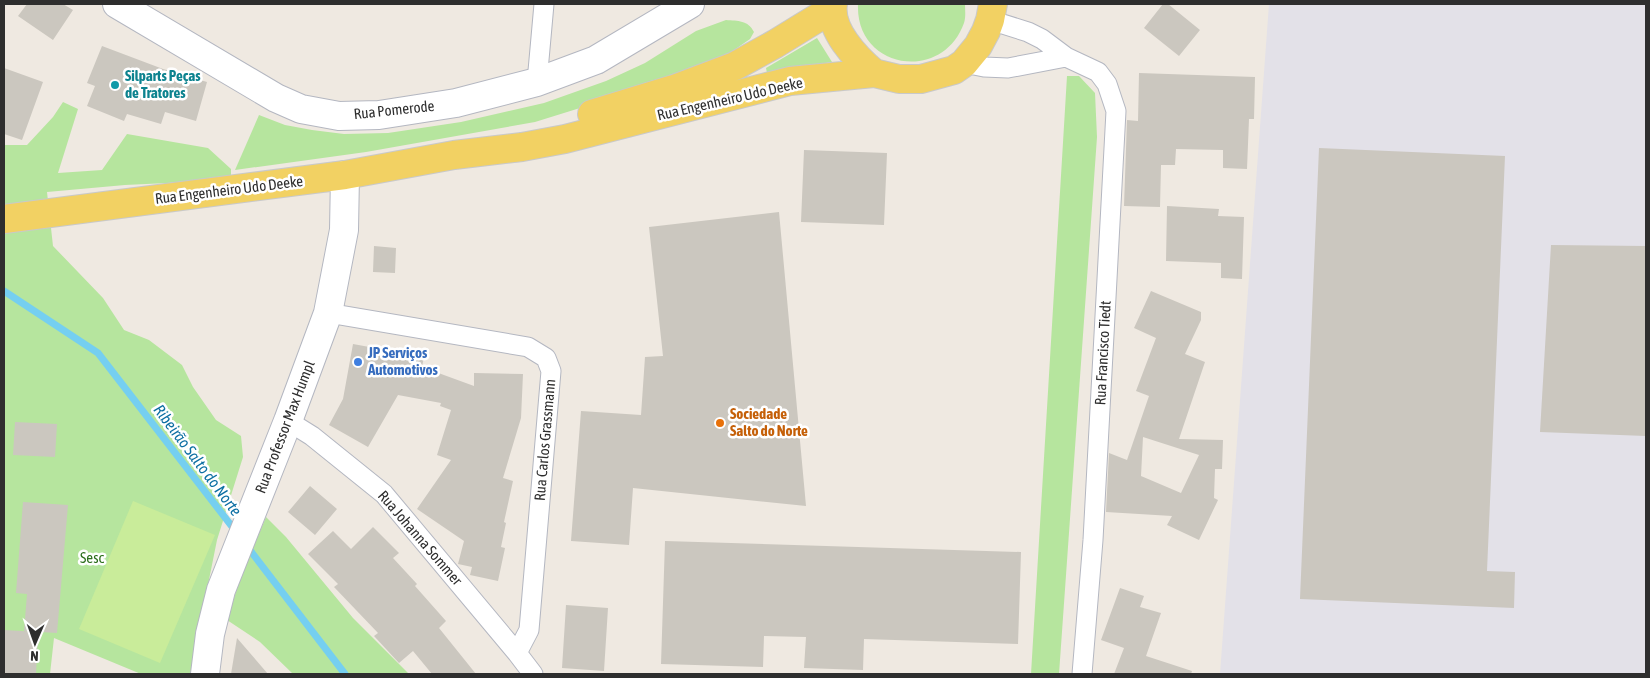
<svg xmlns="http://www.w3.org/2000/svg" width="1650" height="678" viewBox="0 0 1650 678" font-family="'Asap Condensed',sans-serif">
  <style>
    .industrial { fill: #e3e1e8 }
    .green { fill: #b6e59e }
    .pitch { fill: #c9ec9a }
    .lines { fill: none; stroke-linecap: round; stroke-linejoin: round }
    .stream { stroke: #75cff0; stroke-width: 7 }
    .building { fill: #cbc7bf; fill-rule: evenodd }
    .street-casing { stroke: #b4b7c1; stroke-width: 21 }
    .secondary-casing { stroke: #b4b7c1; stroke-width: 30 }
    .primary-casing { stroke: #c9c9c9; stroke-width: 30 }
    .street { stroke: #fff; stroke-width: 19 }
    .secondary { stroke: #fff; stroke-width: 28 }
    .primary { stroke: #f2d163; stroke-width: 28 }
    .culture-dot { fill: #0f9aa8; stroke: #fff; stroke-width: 2 }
    .shop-dot { fill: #3f7fe0; stroke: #fff; stroke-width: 2 }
    .food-dot { fill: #e8710a; stroke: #fff; stroke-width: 2 }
    .labels { text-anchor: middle; stroke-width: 5; stroke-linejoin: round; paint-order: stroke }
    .culture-label { font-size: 15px; font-weight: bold; fill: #0d838f; stroke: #fff; text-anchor: start }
    .street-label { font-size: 15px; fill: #2e2e2e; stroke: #fff }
    .shop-label { font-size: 15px; font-weight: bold; fill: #366cbe; stroke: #fff; text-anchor: start }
    .food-label { font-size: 15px; font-weight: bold; fill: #c56008; stroke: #fff; text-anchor: start }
    .park-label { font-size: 15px; fill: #2c6e1b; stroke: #fff }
    .water-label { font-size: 16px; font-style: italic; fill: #0d6fa3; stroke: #fff }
  </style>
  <rect width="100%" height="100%" fill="#efe9e1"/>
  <path class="industrial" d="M1269,4H1646V674H1220Z"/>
  <path class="green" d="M858,4H965C965,10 966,17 964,23C942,84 855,69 858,4Z
    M726,20C738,21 748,20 754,32L750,39L724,57L670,80L535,122L366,152L235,170L259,115L285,125L312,130L344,134L388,133L461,122L544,103L606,81L645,63L696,31Z
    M817,38L832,62L767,73L766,68Z
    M1067,76H1079L1095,93L1097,137L1059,674H1031Z
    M63,102L78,109L58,173L102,170L127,134L208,148L231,169V180L125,185L47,192L53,246L103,298L124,330L149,340L182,365L193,387L216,420L241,436L243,457L217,540L190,674H141L54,638L50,674H4V145H27L53,117Z
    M266,517L286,537L353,618L409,674H293L260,642L227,620L240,579Z"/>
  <path class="pitch" d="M133,501L215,535L160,663L79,629Z"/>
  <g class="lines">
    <path class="stream" d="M4,291L98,353L237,533
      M246,545L345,674"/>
  </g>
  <path class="building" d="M27,4H63L73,10L53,40L18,16Z
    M1163,4H1168L1200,30L1179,56L1144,28Z
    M102,46L163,69L207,82L196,121L165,112L161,124L127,114L124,121L87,106L95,86L87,83Z
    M4,68L43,82L22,140L4,134Z
    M1139,73L1255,77L1254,119H1249L1247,169L1223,168V150L1176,149L1175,165H1161L1160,207L1124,206L1127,120L1138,121Z
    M1319,148L1505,156L1487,571L1515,572L1514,608L1300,599Z
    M804,150L887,153L884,225L801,222Z
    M1167,206L1219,209L1218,216L1244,217L1242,279L1221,278V263L1166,261Z
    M779,212L806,506L633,488L629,545L571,541L581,411L641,415L645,357L663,356L649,227Z
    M1551,245L1646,246V436L1540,432Z
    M374,246L396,248L395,273L373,272Z
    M1151,291L1201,312V320L1185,354L1205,362L1179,439L1223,440L1222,469H1215L1214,498L1218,500L1199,540L1167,525L1172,516L1106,512L1109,453L1127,460L1149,396L1136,391L1156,338L1134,328ZM1143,437L1199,455L1181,493L1141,476Z
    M353,344L424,357L422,367L474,386V373L523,374L521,418L503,478L513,481L504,522L506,523L501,547L505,548L498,581L470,575L472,567L458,564L464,541L417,509L451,460L437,455L451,410L440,406L441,403L398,395L368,447L329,425L343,399Z
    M15,422L57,424L55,457L13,455Z
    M310,486L337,509L315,535L288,512Z
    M23,502L68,505L57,633L24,631L27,594L16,593Z
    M373,527L399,553L393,558L417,584L415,586L446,621L439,628L476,674H432L413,651L399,663L374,636L378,633L334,587L338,584L308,554L333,531L351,549Z
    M665,541L1021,552L1018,644L864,639L863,670L804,668L806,637L764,636L763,667L661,664Z
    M1120,588L1144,596L1140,607L1161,613L1146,656L1192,671L1191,674H1114L1124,648L1101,640Z
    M566,605L608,608L604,671L562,668Z
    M4,630L38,632L36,674H4Z
    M237,638L268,674H231Z"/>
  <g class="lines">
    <defs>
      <path id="street" d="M990,20L1028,32L1042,39L1066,57L1098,72L1107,84L1116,111L1093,540L1082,674
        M964,63L984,67L1008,68L1066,57
        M537,82L544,4
        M328,313L528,347L546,358L551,371L529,630L517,653
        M288,421L312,436L384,494L517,653L533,674"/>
      <path id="secondary" d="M117,4L276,98L301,109L339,116L379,115L456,103L537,82L596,60L690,4
        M205,674L210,634L221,590L288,421L328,313L344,230L345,175"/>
      <path id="primary" d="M833,4C829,30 856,58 874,73
        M592,114L674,89L735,66L775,44L832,9
        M4,219L345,175L454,155L522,147L565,139L790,81L874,73L899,79H921L954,70L964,63L978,46L986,31L990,20L993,4"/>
    </defs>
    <use href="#street" class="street-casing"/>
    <use href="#secondary" class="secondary-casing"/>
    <use href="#primary" class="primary-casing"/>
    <use href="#street" class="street"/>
    <use href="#secondary" class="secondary"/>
    <use href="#primary" class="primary"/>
  </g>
  <circle class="culture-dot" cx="115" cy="85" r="5"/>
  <circle class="shop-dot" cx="358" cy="362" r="5"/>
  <circle class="food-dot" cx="720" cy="423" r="5"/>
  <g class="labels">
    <g class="culture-label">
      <text x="125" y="81">Silparts Peças<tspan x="125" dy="17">de Tratores</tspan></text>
    </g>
    <g class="street-label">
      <text transform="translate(730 99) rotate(-13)" y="5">Rua Engenheiro Udo Deeke</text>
      <text transform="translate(394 110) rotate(-6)" y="5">Rua Pomerode</text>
      <text transform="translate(229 190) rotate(-7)" y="5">Rua Engenheiro Udo Deeke</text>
      <text transform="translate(1103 353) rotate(-87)" y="5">Rua Francisco Tiedt</text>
      <text transform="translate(285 427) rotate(-69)" y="5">Rua Professor Max Humpl</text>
      <text transform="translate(545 440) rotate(-85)" y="5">Rua Carlos Grassmann</text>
      <text transform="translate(420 538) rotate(49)" y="5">Rua Johanna Sommer</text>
    </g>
    <g class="shop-label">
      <text x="368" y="358">JP Serviços<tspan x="368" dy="17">Automotivos</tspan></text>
    </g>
    <g class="food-label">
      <text x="730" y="419">Sociedade<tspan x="730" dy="17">Salto do Norte</tspan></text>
    </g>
    <g class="park-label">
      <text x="92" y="563">Sesc</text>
    </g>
    <g class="water-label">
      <text transform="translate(198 460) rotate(53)" y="6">Ribeirão Salto do Norte</text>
    </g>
  </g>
  <rect width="1650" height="678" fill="none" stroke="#2e2e2e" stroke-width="10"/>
  <g transform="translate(35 643) rotate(182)" stroke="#ffffff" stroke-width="4" paint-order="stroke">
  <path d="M0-4L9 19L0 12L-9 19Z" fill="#2e2e2e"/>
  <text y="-8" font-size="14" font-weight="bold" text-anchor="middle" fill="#2e2e2e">N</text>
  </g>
</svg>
